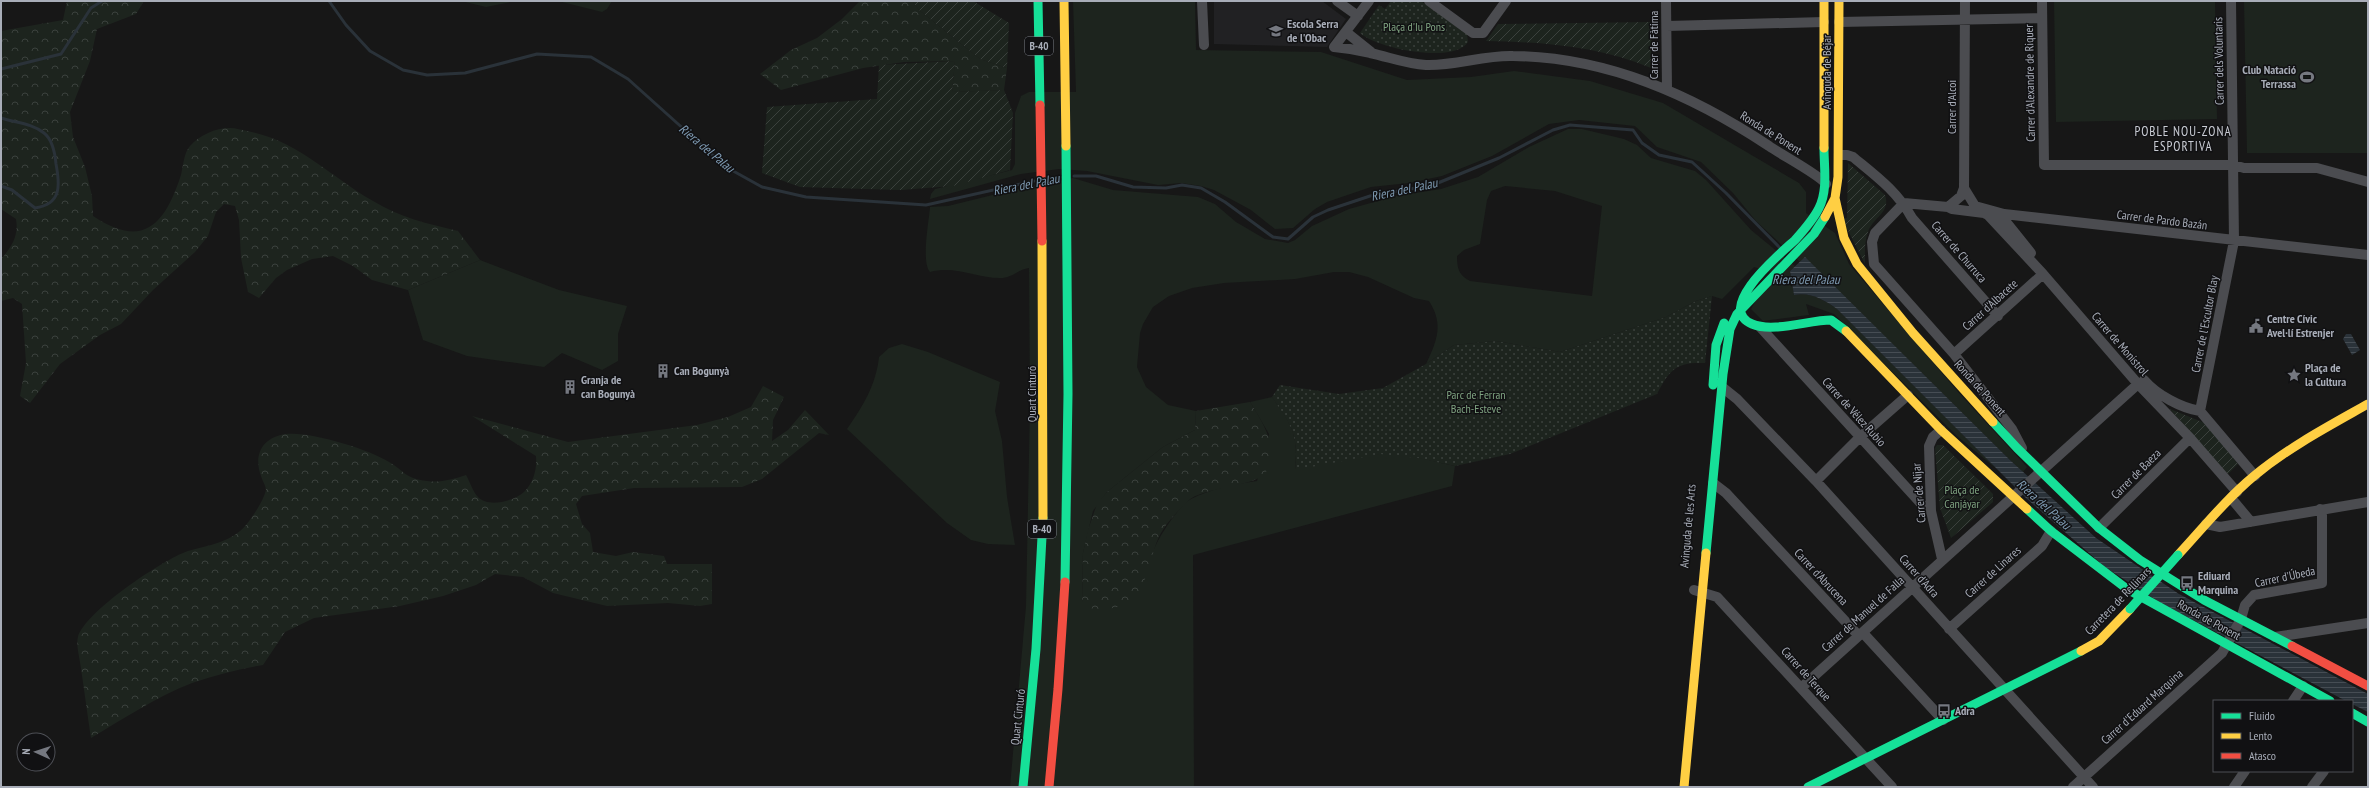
<svg xmlns="http://www.w3.org/2000/svg" width="2369" height="788" viewBox="0 0 2369 788" font-family="'PT Sans Narrow',sans-serif">
  <style>
    .built { fill: #212123 }
    .grass { fill: #1d241e; fill-rule: evenodd }
    .forest { fill: url(#forest-crowns) }
    .park { fill: url(#park-dots) }
    .garden { fill: url(#garden-furrows) }
    .water { fill: url(#water-rules) }
    .lines { fill: none; stroke-linecap: round; stroke-linejoin: round }
    .stream { stroke: #2a3239; stroke-width: 3 }
    .street { stroke: #4b4c50; stroke-width: 10 }
    .fast { stroke: #16e098; stroke-width: 9 }
    .slow { stroke: #ffcf43; stroke-width: 9 }
    .jam { stroke: #f24e42; stroke-width: 9 }
    .fast-bridge { stroke: #16e098; stroke-width: 9 }
    .labels { text-anchor: middle; stroke-width: 3; stroke-linejoin: round; paint-order: stroke }
    .shield { fill: #111113; stroke: #7b7e86; stroke-width: 1 }
    .shield-label { font-size: 11px; font-weight: bold; fill: #a8adb8 }
    .poi-label { font-size: 12px; font-weight: bold; fill: #a8adb8; stroke: #111113; text-anchor: start }
    .park-label { font-size: 12px; fill: #7fa381; stroke: #111113 }
    .street-label { font-size: 12px; fill: #a8adb8; stroke: #111113 }
    .neighbourhood-label { font-size: 13px; letter-spacing: 1px; fill: #c9ccd4; stroke: #111113 }
    .water-label { font-size: 13px; font-style: italic; fill: #7f9bb3; stroke: #111113 }
  </style>
  <defs>
    <pattern id="forest-crowns" width="20" height="18" patternUnits="userSpaceOnUse"><rect width="20" height="18" fill="#1d241e"/><path d="M2 6a3 3 0 1 1 6 0M12 15a3 3 0 1 1 6 0" fill="none" stroke="#3b413d"/></pattern>
    <pattern id="park-dots" width="8" height="8" patternUnits="userSpaceOnUse"><rect width="8" height="8" fill="#1d241e"/><path d="M2 2h.1M6 6h.1" fill="none" stroke="#3b413d" stroke-width="1.8" stroke-linecap="round"/></pattern>
    <pattern id="garden-furrows" width="10" height="10" patternUnits="userSpaceOnUse"><rect width="10" height="10" fill="#1d241e"/><path d="M-1 1l2-2M0 10L10 0M9 11l2-2" fill="none" stroke="#3b413d"/></pattern>
    <pattern id="water-rules" width="6" height="5" patternUnits="userSpaceOnUse"><rect width="6" height="5" fill="#2a3239"/><path d="M0 2.5h6" fill="none" stroke="#464d54"/></pattern>
  </defs>
  <rect width="100%" height="100%" fill="#171717"/>
  <path class="built" d="M1214,1H1322L1346,19L1327,47L1214,44Z"/>
  <path class="grass" d="M461,1H516L486,7Z
    M558,1H612L607,9L602,12Z
    M1073,1H1195L1196,50L1321,52L1407,80L1471,77L1514,71L1590,81L1663,103L1799,183L1806,192V213L1835,233L1849,264L1959,393L2027,467L2023,472L2011,461L1805,258L1800,262L1756,221L1733,193L1701,162L1657,147L1635,126L1579,120L1549,124L1492,156L1442,176L1409,183L1371,187L1327,202L1315,209L1293,228L1275,229L1251,210L1214,190L1201,186L1181,183L1158,185L1087,171L1059,169L1021,174L930,199L931,194L935,189L1012,170L1015,164V113L1021,96L1029,92H1076Z
    M2054,1H2215L2217,119L2056,122Z
    M2244,1H2368V153H2247Z
    M1568,129H1582L1624,139L1637,145L1651,158L1695,171L1706,180L1751,230L1795,266L1790,271L1791,278L1754,267L1722,299L1712,296L1696,301L1666,317L1560,352L1496,341L1454,345L1426,364C1437,341 1444,324 1429,301L1414,298L1368,277L1349,272H1334L1295,279L1224,283L1192,288L1169,296L1153,307L1143,324L1140,333L1137,367L1146,387L1168,405L1196,411L1195,430L1163,447L1107,492L1093,511L1083,553L1082,602L1154,549C1159,537 1179,505 1191,499C1210,489 1235,484 1257,481L1269,434L1250,402L1272,397C1291,424 1299,434 1295,469C1323,464 1351,455 1379,454C1404,452 1431,461 1455,466L1452,486L1193,555L1194,787H1010L1026,606L1030,404L1029,268C1019,269 1012,278 1000,278C976,278 955,265 930,272C921,262 929,221 930,207L948,206L1021,188L1073,178L1113,190L1198,197L1215,204L1236,222L1265,239L1288,243L1295,240L1312,226L1349,209L1396,196L1441,189L1478,177L1529,147ZM1505,186L1555,191L1602,206L1592,296L1470,281C1459,275 1457,269 1457,256L1464,250L1480,244L1487,200L1491,191Z
    M480,260L559,290L627,306L618,334V361L602,370L562,353L544,367L467,356L423,340L408,290Z
    M1782,277L1793,288L1794,295C1811,292 1824,300 1837,309L1998,470L1957,436L1834,314L1806,304L1809,315L1763,321L1751,309C1758,296 1769,285 1782,277Z
    M902,344L928,352L1000,382L995,411L1002,441L1007,497L1015,545L988,544L971,540L947,523L847,429C863,406 876,385 879,357L889,348Z"/>
  <path class="forest" d="M67,1H144L136,14L97,29L90,61L70,112L73,137L85,167L92,196L93,216C144,250 165,224 181,175C183,167 184,152 190,146C200,135 215,128 230,128C235,128 242,130 247,131C299,141 329,176 373,201C399,217 428,224 458,231L480,260L408,290L372,280L353,266L333,256L312,259L287,270L276,278L259,298L248,292L241,258L239,220L235,206L224,204L216,212L208,236L195,252L153,290L121,324L100,335L60,364L30,403L20,396L26,363L22,304L13,298L1,301V259C12,247 19,235 16,219L1,209V31L63,20Z
    M860,1H912L919,10L980,59L1007,68L1004,90L952,92L955,61L904,62L863,68L781,90L760,74L791,50L817,38L842,19Z
    M763,386L784,397L773,420L772,441L788,430L805,410L829,435L819,433L762,479L742,487L634,488L582,496L576,504L582,524L590,533L593,552L616,556L633,552L664,556L667,564H712V604L700,606L668,603L607,606L553,593L523,577L495,574L476,585L443,596L400,606L314,618L285,632L263,665C239,669 215,675 192,683C156,697 123,719 91,738C87,713 84,687 80,662C79,655 76,644 78,637C85,612 162,560 188,551C208,545 231,543 246,525C253,516 263,502 266,490C266,486 262,480 261,476C253,454 263,437 286,434C309,431 369,449 389,462C406,472 404,478 427,481C440,483 454,479 466,475C470,482 473,492 478,497C488,508 514,501 524,492C534,482 537,469 536,456L472,416L568,442L697,425L728,417L751,407Z
    M1250,402C1262,422 1280,447 1266,472C1257,487 1201,487 1188,501C1177,512 1164,525 1158,539C1147,564 1147,604 1113,608C1103,610 1092,608 1082,608L1083,553L1088,530L1097,504L1107,492L1163,447L1195,430L1196,411Z"/>
  <path class="park" d="M1391,1H1421L1467,34L1468,42C1454,64 1378,49 1360,33L1379,5L1385,9Z
    M1712,296L1705,363C1676,362 1670,369 1657,394L1510,454L1455,466L1418,458L1380,454L1295,470C1299,434 1291,425 1272,397L1280,385L1339,394L1383,388L1426,364L1454,345L1496,341L1560,352L1666,317L1696,301Z"/>
  <path class="garden" d="M912,1H973L1009,23L1007,68L980,59L919,10Z
    M1652,22L1651,68C1598,46 1543,42 1486,41L1498,24Z
    M955,61L952,92L1004,90L1013,113L1010,170L953,186L900,190L800,187L762,173L767,107L877,99L879,65Z
    M1848,163L1885,195C1891,213 1873,217 1868,232C1864,242 1865,254 1865,264L1842,219L1847,218Z
    M2170,409L2205,423L2238,464L2228,474Z
    M1937,445H1943L1993,494V502L1951,538L1940,508L1935,448Z"/>
  <path class="water" d="M1805,257L2011,461L2096,538L2179,594L2368,694V712L2352,704V701H2346L2161,603L2105,567L2027,499L1837,309C1824,300 1811,292 1794,295L1790,271Z
    M2346,334H2351L2360,350L2352,355L2343,339Z"/>
  <g class="lines">
    <path class="stream" d="M329,1L346,25L370,51L403,70L427,75L465,73L537,54L591,57L628,79L726,167L762,187L806,197L926,205L1034,181
      M1,69L61,54L91,8L102,1
      M1,118C16,123 31,123 44,133C53,140 55,153 56,164C60,185 62,204 35,208L12,190L1,186
      M1074,176H1096L1133,187L1166,188L1182,185L1201,188L1225,202L1273,237L1288,239L1313,217L1328,210L1370,196L1433,185L1499,158L1553,130L1570,125L1633,130L1642,143L1659,155L1692,162L1726,193L1780,248
      M1048,178L1060,177"/>
    <path class="street" d="M1202,1L1204,45
      M1337,1L1358,16
      M1369,1L1334,47C1346,48 1358,50 1370,53C1389,57 1406,64 1426,65C1455,66 1484,55 1513,56C1607,57 1692,95 1769,146C1780,154 1820,175 1826,184
      M1429,1L1473,33H1483L1506,1
      M1666,1L1667,89
      M2042,1L2044,165H2234L2244,168H2317L2368,182
      M1839,22L2042,18
      M1667,26L1824,22
      M1346,32L1371,52
      M1839,155H1847L1853,157C1876,176 1897,191 1912,218L1998,316
      M1964,188L1975,206L2004,214L2368,255
      M1948,207L1961,196L1964,188L1965,1
      M1999,213L2031,253
      M1760,327L1926,509L1931,511
      M1954,354L2043,274
      M2144,380C2157,395 2181,408 2200,411L2255,476
      M1722,387L1737,399L1816,481L2093,787
      M2200,411L2234,241L2231,1
      M1941,430L1933,437L1929,446L1931,511L1942,559
      M2022,448L2012,429L1954,354L1874,264L1872,242L1875,233L1904,203L1948,207L1952,209L1984,213L1988,215L2043,274L2138,384L2190,438L2237,492
      M1816,481L1859,438L1908,395
      M1713,483L1726,493L1858,635L1864,634L1943,720
      M2231,498L2251,522
      M2206,524L2220,527L2368,502
      M2099,528L2190,438
      M1694,590L1717,597L1892,787
      M1949,629L2042,546L2051,531
      M2275,637L2368,623
      M1802,687L2138,384
      M2293,701L2303,686
      M2073,787L2222,653L2241,619L2245,605L2254,595L2322,583V515L2320,509
      M2234,787L2245,771
      M2312,787L2324,771"/>
    <path class="fast" d="M1038,1L1040,105
      M1824,148C1824,168 1828,190 1819,208C1813,220 1804,230 1795,240C1781,253 1714,308 1752,324C1773,333 1809,320 1831,320L1846,331
      M1713,385L1716,345L1724,323
      M1993,422L2017,448L2099,528L2140,560L2204,600L2292,646
      M2027,509L2051,531L2127,589L2330,701
      M1706,553L1723,374L1730,329L1737,314L1814,234L1825,217
      M1065,582L1068,394L1066,146
      M2352,713L2368,722
      M1023,787L1036,649L1043,518
      M1808,787L2081,651"/>
    <path class="slow" d="M1064,1L1066,146
      M1824,1V148
      M1835,198L1844,238L1857,264L1913,333L1993,422
      M1825,217L1835,198L1838,177L1839,1
      M1042,241L1043,518
      M1846,331L1941,430L2027,509
      M2178,555C2203,528 2226,499 2254,476C2289,447 2329,426 2368,404
      M2081,651L2099,641L2130,609
      M1684,787L1706,553"/>
    <path class="jam" d="M1040,105L1042,241
      M2292,646L2368,686
      M1049,787L1058,689L1065,582"/>
    <path class="fast-bridge" d="M2130,609L2178,555"/>
  </g>
  <defs>
    <symbol id="school-bare" viewBox="-9 -9 18 18"><path d="M0-5L7-2L0 1L-7-2ZM-4 1L0 2.5L4 1V4Q0 6-4 4Z" fill="#757880" stroke="#111113" stroke-width="2.5" paint-order="stroke"/></symbol>
    <symbol id="stadium-bare" viewBox="-9 -9 18 18"><path d="M0-5a6.5 5 0 1 0 0 10a6.5 5 0 1 0 0-10ZM-3.5-1.8h7v3.6h-7Z" fill="#757880" stroke="#111113" stroke-width="2.5" paint-order="stroke"/></symbol>
    <symbol id="civic-bare" viewBox="-9 -9 18 18"><path d="M-.6-6.5H3V-4.5H.6V-3L4-1V1h2V6H-6V1h2V-1L-.6-3ZM-1.2 2.5V6h2.4V2.5Z" fill="#757880" stroke="#111113" stroke-width="2.5" paint-order="stroke"/></symbol>
    <symbol id="building-bare" viewBox="-9 -9 18 18"><path d="M-4-6H4V6H1V3H-1V6H-4ZM-2.5-4.3h1.7v1.8h-1.7ZM.8-4.3h1.7v1.8H.8ZM-2.5-1h1.7V.8h-1.7ZM.8-1h1.7V.8H.8Z" fill="#757880" stroke="#111113" stroke-width="2.5" paint-order="stroke"/></symbol>
    <symbol id="sight-bare" viewBox="-9 -9 18 18"><path d="M0-6L1.8-2.2L6-1.7L2.9 1.2L3.7 5.4L0 3.3L-3.7 5.4L-2.9 1.2L-6-1.7L-1.8-2.2Z" fill="#757880" stroke="#111113" stroke-width="2.5" paint-order="stroke"/></symbol>
    <symbol id="bus-bare" viewBox="-9 -9 18 18"><path d="M-5-6H5V4H4V6H2V4H-2V6H-4V4H-5ZM-3.5-4V0h7V-4ZM-3.5 1.2v1.5H-2V1.2ZM2 1.2v1.5H3.5V1.2Z" fill="#757880" stroke="#111113" stroke-width="2.5" paint-order="stroke"/></symbol>
  </defs>
  <g fill-rule="evenodd">
    <use href="#school-bare" x="1266" y="21" width="20" height="20"/>
    <use href="#stadium-bare" x="2297" y="67" width="20" height="20"/>
    <use href="#civic-bare" x="2246" y="316" width="20" height="20"/>
    <use href="#building-bare" x="653" y="361" width="20" height="20"/>
    <use href="#sight-bare" x="2284" y="365" width="20" height="20"/>
    <use href="#building-bare" x="560" y="377" width="20" height="20"/>
    <use href="#bus-bare" x="2177" y="573" width="20" height="20"/>
    <use href="#bus-bare" x="1934" y="701" width="20" height="20"/>
  </g>
  <g class="labels">
    <g class="shield">
      <rect x="1025" y="37" width="28" height="18" rx="3"/>
      <rect x="1028" y="520" width="28" height="18" rx="3"/>
    </g>
    <g class="shield-label">
      <text x="1039" y="50">B-40</text>
      <text x="1042" y="533">B-40</text>
    </g>
    <g class="poi-label">
      <text x="1287" y="28">Escola Serra<tspan x="1287" dy="14">de l'Obac</tspan></text>
      <text x="2296" y="74" text-anchor="end">Club Natació<tspan x="2296" dy="14">Terrassa</tspan></text>
      <text x="2267" y="323">Centre Cívic<tspan x="2267" dy="14">Avel·lí Estrenjer</tspan></text>
      <text x="2305" y="372">Plaça de<tspan x="2305" dy="14">la Cultura</tspan></text>
      <text x="674" y="375">Can Bogunyà</text>
      <text x="581" y="384">Granja de<tspan x="581" dy="14">can Bogunyà</tspan></text>
      <text x="2198" y="580">Ediuard<tspan x="2198" dy="14">Marquina</tspan></text>
      <text x="1955" y="715">Adra</text>
    </g>
    <g class="park-label">
      <text x="1414" y="31">Plaça d'Iu Pons</text>
      <text x="1476" y="399">Parc de Ferran<tspan x="1476" dy="14">Bach-Esteve</tspan></text>
      <text x="1962" y="494">Plaça de<tspan x="1962" dy="14">Canjáyar</tspan></text>
    </g>
    <g class="street-label">
      <text transform="translate(1654 45) rotate(-90)" y="4">Carrer de Fàtima</text>
      <text transform="translate(2219 61) rotate(-91)" y="4">Carrer dels Voluntaris</text>
      <text transform="translate(1827 72) rotate(-90)" y="4">Avinguda de Béjar</text>
      <text transform="translate(2030 83) rotate(-91)" y="4">Carrer d'Alexandre de Riquer</text>
      <text transform="translate(1952 107) rotate(-90)" y="4">Carrer d'Alcoi</text>
      <text transform="translate(1771 133) rotate(32)" y="4">Ronda de Ponent</text>
      <text transform="translate(2162 220) rotate(7)" y="4">Carrer de Pardo Bazán</text>
      <text transform="translate(1959 252) rotate(49)" y="4">Carrer de Churruca</text>
      <text transform="translate(1990 305) rotate(-42)" y="4">Carrer d'Albacete</text>
      <text transform="translate(2205 324) rotate(-79)" y="4">Carrer de l'Escultor Blay</text>
      <text transform="translate(2120 344) rotate(49)" y="4">Carrer de Monistrol</text>
      <text transform="translate(1980 388) rotate(48)" y="4">Ronda de Ponent</text>
      <text transform="translate(1032 394) rotate(-90)" y="4">Quart Cinturó</text>
      <text transform="translate(1854 412) rotate(48)" y="4">Carrer de Vélez Rubio</text>
      <text transform="translate(2136 474) rotate(-45)" y="4">Carrer de Baeza</text>
      <text transform="translate(1919 493) rotate(-95)" y="4">Carrer de Nijar</text>
      <text transform="translate(1688 526) rotate(-85)" y="4">Avinguda de les Arts</text>
      <text transform="translate(1993 572) rotate(-42)" y="4">Carrer de Linares</text>
      <text transform="translate(1919 576) rotate(48)" y="4">Carrer d'Adra</text>
      <text transform="translate(1821 577) rotate(47)" y="4">Carrer d'Abrucena</text>
      <text transform="translate(2285 577) rotate(-12)" y="4">Carrer d'Úbeda</text>
      <text transform="translate(2118 601) rotate(-46)" y="4">Carretera de Rellinars</text>
      <text transform="translate(1863 614) rotate(-42)" y="4">Carrer de Manuel de Falla</text>
      <text transform="translate(2209 620) rotate(29)" y="4">Ronda de Ponent</text>
      <text transform="translate(1806 674) rotate(48)" y="4">Carrer de Terque</text>
      <text transform="translate(2142 707) rotate(-42)" y="4">Carrer d'Eduard Marquina</text>
      <text transform="translate(1018 717) rotate(-84)" y="4">Quart Cinturó</text>
    </g>
    <g class="neighbourhood-label">
      <text x="2183" y="136">POBLE NOU-ZONA<tspan x="2183" dy="15">ESPORTIVA</tspan></text>
    </g>
    <g class="water-label">
      <text transform="translate(707 148) rotate(40)" y="5">Riera del Palau</text>
      <text transform="translate(1026 184) rotate(-11)" y="5">Riera del Palau</text>
      <text transform="translate(1404 189) rotate(-12)" y="5">Riera del Palau</text>
      <text x="1806" y="284">Riera del Palau</text>
      <text transform="translate(2044 504) rotate(42)" y="5">Riera del Palau</text>
    </g>
  </g>
  <rect width="2369" height="788" fill="none" stroke="#a8adb8" stroke-width="4"/>
  <rect x="2213" y="700" width="140" height="72" fill="#111113" stroke="#4d4f55"/>
  <rect x="2221" y="713" width="20" height="6" fill="#16e098" stroke="#4d4f55"/>
  <text x="2249" y="720" font-size="12" fill="#a8adb8">Fluido</text>
  <rect x="2221" y="733" width="20" height="6" fill="#ffcf43" stroke="#4d4f55"/>
  <text x="2249" y="740" font-size="12" fill="#a8adb8">Lento</text>
  <rect x="2221" y="753" width="20" height="6" fill="#f24e42" stroke="#4d4f55"/>
  <text x="2249" y="760" font-size="12" fill="#a8adb8">Atasco</text>
  <g transform="translate(36 752) rotate(273)"><circle r="19" fill="#111113" stroke="#4d4f55"/>
  <path d="M0-3L7 15L0 10L-7 15Z" fill="#757880"/>
  <text y="-6" font-size="11" font-weight="bold" text-anchor="middle" fill="#a8adb8">N</text>
  </g>
</svg>
